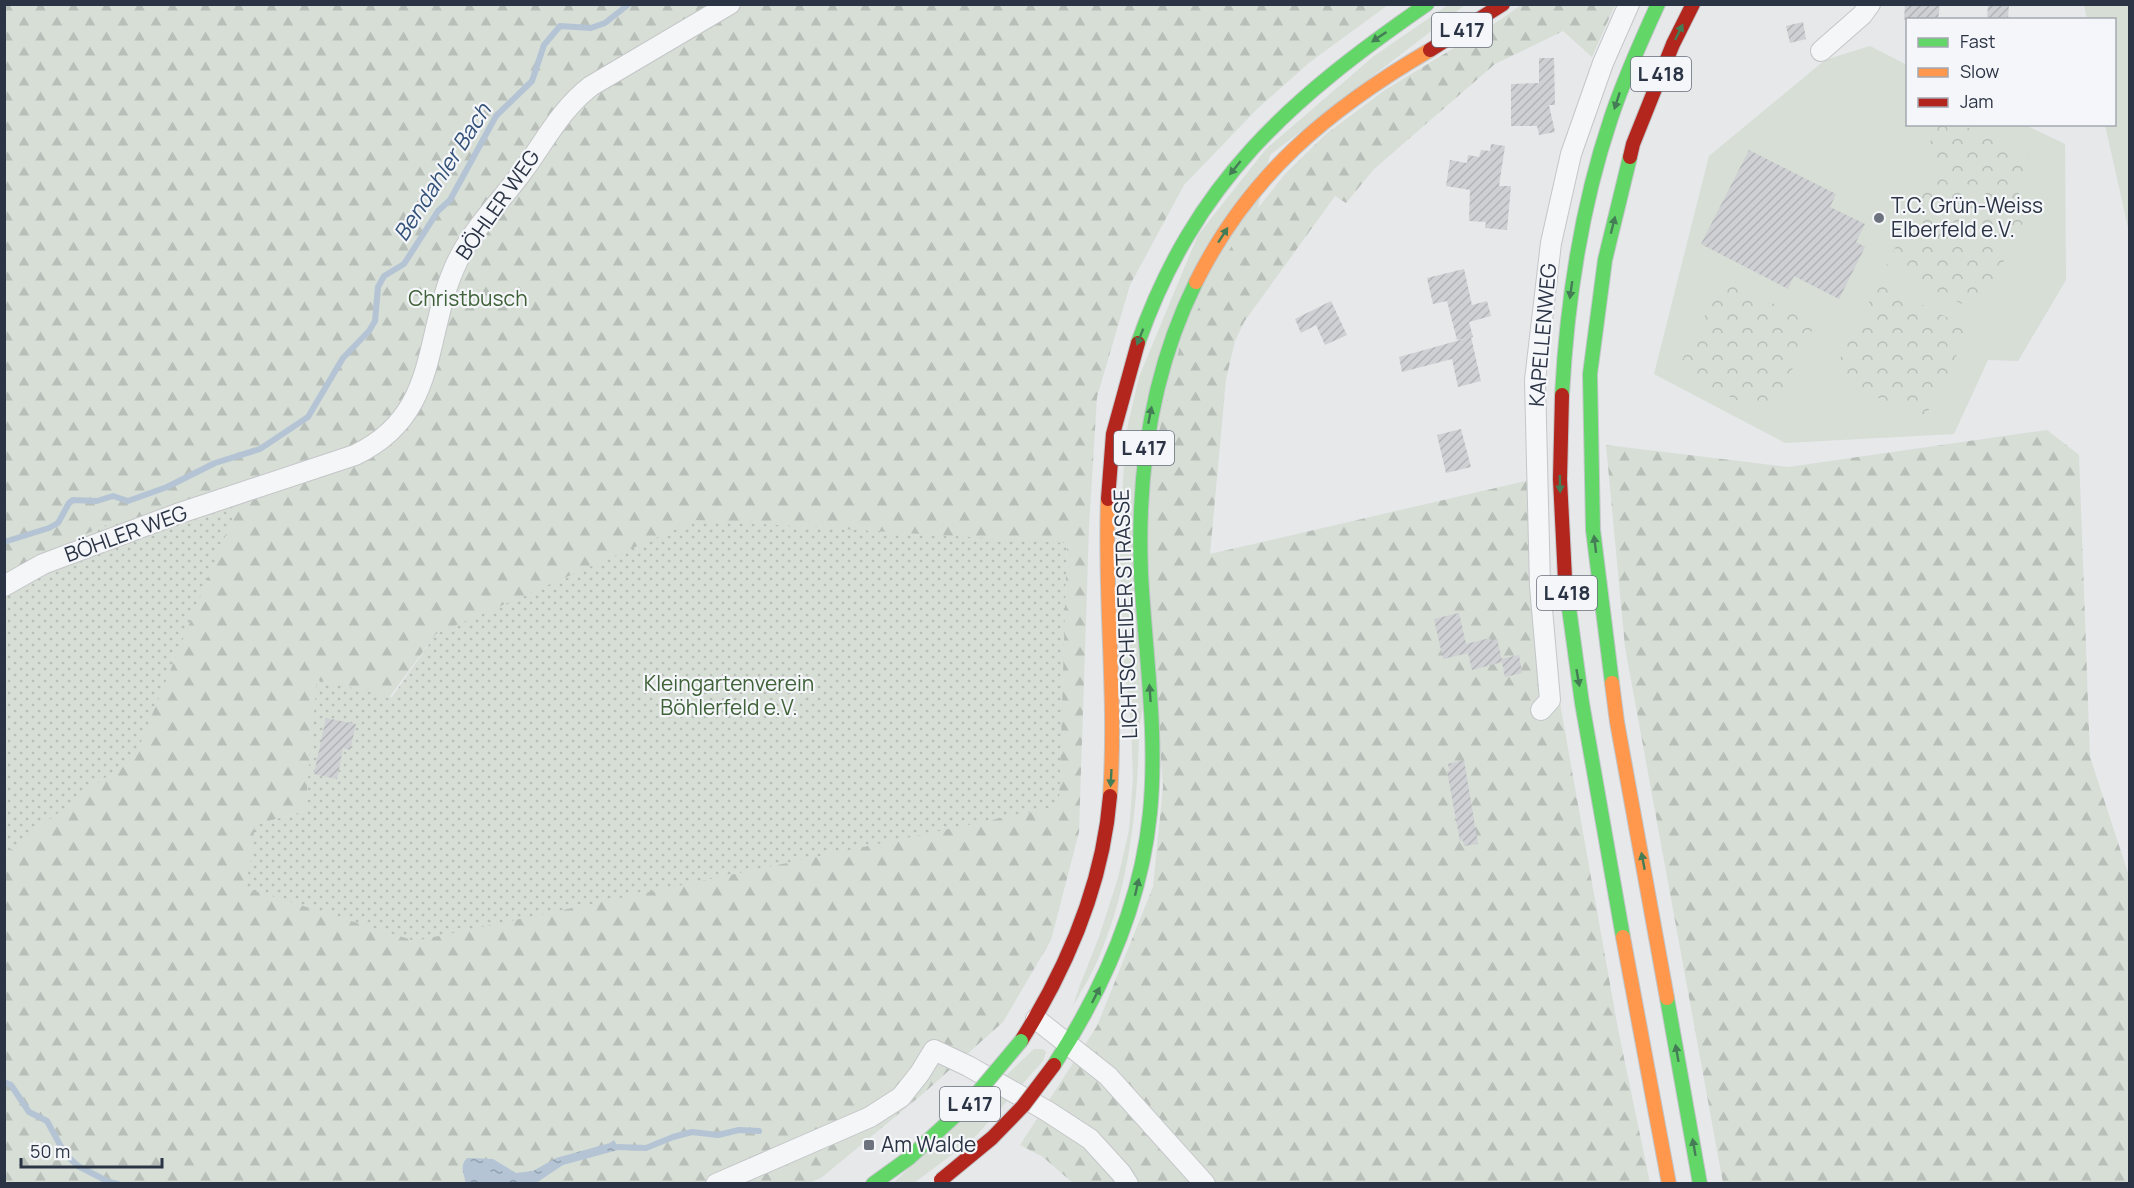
<svg xmlns="http://www.w3.org/2000/svg" width="2134" height="1188" viewBox="0 0 2134 1188" font-family="Manrope,sans-serif">
  <style>
    .grass { fill: #d6ded6 }
    .forest { fill: url(#forest-firs); fill-rule: evenodd }
    .park { fill: url(#park-crowns) }
    .garden { fill: url(#garden-dots) }
    .water { fill: url(#water-ripples) }
    .lines { fill: none; stroke-linecap: round; stroke-linejoin: round }
    .stream { stroke: #b4c4d5; stroke-width: 6 }
    .building { fill: url(#building-hatch) }
    .street-casing { stroke: #c4c6c8; stroke-width: 22 }
    .fast-casing { stroke: #c2c5c8; stroke-width: 16 }
    .slow-casing { stroke: #c2c5c8; stroke-width: 16 }
    .jam-casing { stroke: #c2c5c8; stroke-width: 16 }
    .street { stroke: #f5f6f7; stroke-width: 20 }
    .fast { stroke: #63d668; stroke-width: 14 }
    .slow { stroke: #ff974d; stroke-width: 14 }
    .jam { stroke: #b3261e; stroke-width: 14 }
    .fast-bridge-casing { stroke: #c2c5c8; stroke-width: 16; stroke-linecap: butt }
    .jam-bridge-casing { stroke: #c2c5c8; stroke-width: 16; stroke-linecap: butt }
    .fast-bridge { stroke: #63d668; stroke-width: 14 }
    .jam-bridge { stroke: #b3261e; stroke-width: 14 }
    .oneway { fill: #447d55 }
    .poi-dot { fill: #6c737f; stroke: #f4f6f9; stroke-width: 2 }
    .labels { text-anchor: middle; stroke-width: 4.5; stroke-linejoin: round; paint-order: stroke }
    .shield { fill: #f4f6f9; stroke: #676e7b; stroke-width: 1.5 }
    .shield-label { font-size: 20px; font-weight: bold; fill: #2b3445 }
    .street-label { font-size: 21px; fill: #2b3445; stroke: #f4f6f9 }
    .poi-label { font-size: 21px; fill: #2b3445; stroke: #f4f6f9; text-anchor: start }
    .park-label { font-size: 21px; fill: #3f6138; stroke: #f4f6f9 }
    .water-label { font-size: 22px; font-style: italic; fill: #34527a; stroke: #f4f6f9 }
  </style>
  <defs>
    <pattern id="forest-firs" width="22" height="20" patternUnits="userSpaceOnUse" patternTransform="scale(1.5)"><rect width="22" height="20" fill="#d6ded6"/><path d="M5 1l3.5 6h-7zM16 11l3.5 6h-7z" fill="#b8bfb9"/></pattern>
    <pattern id="park-crowns" width="20" height="18" patternUnits="userSpaceOnUse" patternTransform="scale(1.5)"><rect width="20" height="18" fill="#d6ded6"/><path d="M2 6a3 3 0 1 1 6 0M12 15a3 3 0 1 1 6 0" fill="none" stroke="#b8bfb9"/></pattern>
    <pattern id="garden-dots" width="8" height="8" patternUnits="userSpaceOnUse" patternTransform="scale(1.5)"><rect width="8" height="8" fill="#d6ded6"/><path d="M2 2h.1M6 6h.1" fill="none" stroke="#b8bfb9" stroke-width="1.8" stroke-linecap="round"/></pattern>
    <pattern id="water-ripples" width="26" height="14" patternUnits="userSpaceOnUse" patternTransform="scale(1.5)"><rect width="26" height="14" fill="#b4c4d5"/><path d="M2 4q2-2 4 0t4 0M15 11q2-2 4 0t4 0" fill="none" stroke="#93a0af"/></pattern>
    <pattern id="building-hatch" width="6" height="6" patternUnits="userSpaceOnUse" patternTransform="scale(1.5)"><rect width="6" height="6" fill="#ced0d3"/><path d="M-1 1l2-2M0 6l6-6M5 7l2-2" fill="none" stroke="#b1b3b6"/></pattern>
  </defs>
  <rect width="100%" height="100%" fill="#e6e8ea"/>
  <path class="grass" d="M1448,5H1465L1270,155L1139,726C1138,805 1130,884 1099,957C1092,974 1082,990 1073,1006L1080,985L1099,937L1118,878L1129,830L1133,779L1131,722L1124,665L1119,545L1126,433L1139,377L1198,235L1266,149L1374,56Z
    M2084,5H2129V232L2105,125L2114,124V20L2087,19Z
    M1870,46L1907,65L1908,124L2025,125L2065,144L2066,280L2018,361L1988,360L1954,434L1785,443L1654,374L1709,156L1825,60Z
    M1034,1049H1043L1046,1052L1043,1061L974,1138L914,1183L892,1184Z"/>
  <path class="forest" d="M5,5H1388L1310,62L1258,108L1184,185L1130,285L1097,397L1089,527L1079,832L1051,940L1003,1022L925,1092L821,1178L808,1183H5V858L12,848L103,526L5,574ZM1067,543L1058,806L255,825L305,811L436,634Z
    M1521,5H1615L1592,57L1563,31L1495,64L1374,169L1346,203L1335,196L1244,322L1235,341L1226,379L1210,554L1530,480L1561,709L1618,1029L1650,1183H1073L1043,1157L1020,1145L1097,1026L1153,887L1163,787L1151,616L1153,457L1181,341L1239,232L1285,174L1326,134L1385,90L1500,20Z
    M2047,430L2079,455L2090,757L2129,876V1183H1723L1625,647L1606,445L1788,467Z"/>
  <path class="park" d="M1963,125L2035,161L2012,207L1920,161L1939,125Z
    M1933,174L2024,221L1978,312L1886,266Z
    M1724,278L1815,325L1768,416L1677,370Z
    M1879,283L1970,329L1923,421L1832,374Z"/>
  <path class="garden" d="M244,490L136,754L12,848L5,858V574L103,526Z
    M697,520L1067,543L1059,806L415,941L246,888L255,825L305,811L317,680L392,697L436,634Z"/>
  <path class="water" d="M614,1140L618,1147V1150L563,1165L536,1183H466C464,1174 459,1166 467,1158L493,1159L516,1173L533,1171L556,1158L610,1143Z"/>
  <g class="lines">
    <path class="stream" d="M4,542L49,528L58,523L69,503L73,500L97,501L113,496L128,501L167,487L215,463L260,449L308,417L343,358L369,331L375,321L378,287L384,276L404,264L438,211L450,200L496,116L532,81L544,45L560,26L591,28L605,23L629,4
      M4,1082L11,1085L29,1112L47,1121L65,1154L78,1166L109,1182L118,1184
      M618,1147L646,1148L673,1137L692,1132L718,1135L739,1130L759,1131"/>
  </g>
  <path class="building" d="M1905,4H1940L1938,20H1904Z
    M1988,4H2009L2008,20H1987Z
    M1803,22L1806,39L1790,43L1786,26Z
    M1539,58H1554L1555,105H1549L1555,132L1539,135L1537,126H1511V84L1539,83Z
    M1491,144L1505,146L1499,186H1511L1507,230L1485,228L1486,222L1469,221L1470,190L1446,186L1450,160L1467,163L1468,155L1479,157L1481,150L1490,151Z
    M1749,150L1836,194L1830,207L1865,224L1856,242L1865,247L1839,299L1794,276L1788,289L1701,244Z
    M1464,269L1472,305L1487,301L1491,316L1469,322L1473,337L1457,340L1447,301L1433,304L1427,278Z
    M1331,301L1347,335L1325,345L1316,325L1301,333L1295,319Z
    M1471,337L1481,381L1458,387L1452,359L1402,372L1399,357Z
    M1461,429L1471,467L1446,473L1437,435Z
    M1459,613L1466,644L1490,638L1491,641L1497,639L1502,661L1501,659L1519,655L1522,673L1505,677L1502,662L1472,670L1468,653L1443,659L1434,619Z
    M326,718L356,724L350,750L343,748L337,779L314,774Z
    M1464,760L1478,844L1464,846L1463,840L1460,841L1447,771H1450L1448,764Z"/>
  <g class="lines">
    <defs>
      <path id="street" d="M1821,51L1862,15L1870,4
        M4,586L43,564L177,514L355,455C442,414 422,333 458,260C474,227 502,200 523,171C545,141 561,109 591,86L730,4
        M1541,710L1550,700L1540,586L1535,380L1551,243L1571,154L1603,63L1629,4
        M1036,1019L1108,1076L1205,1184
        M716,1184L870,1117L901,1097L920,1073L934,1050L968,1066L1047,1111L1090,1139L1121,1173L1128,1184"/>
      <path id="fast" d="M1138,343C1195,181 1290,99 1427,4
        M1562,395C1567,301 1581,207 1611,118C1624,79 1641,41 1658,4
        M1565,579L1582,703L1623,937
        M1612,683L1593,530L1590,374L1605,260L1630,157
        M1667,998L1700,1184
        M1054,1065C1104,988 1141,905 1150,813C1158,733 1145,653 1141,573C1137,473 1151,373 1196,282
        M873,1184L909,1158"/>
      <path id="slow" d="M1196,282C1249,175 1329,109 1430,50
        M1108,499C1104,598 1117,697 1110,796
        M1612,683L1617,722L1667,998
        M1623,937L1669,1184"/>
      <path id="jam" d="M1430,50L1503,4
        M1630,157L1633,144L1673,44L1693,4
        M1562,395L1560,479L1565,579
        M1108,499L1113,434L1138,343
        M1021,1041C1068,966 1103,885 1110,796"/>
    </defs>
    <use href="#street" class="street-casing"/>
    <use href="#fast" class="fast-casing"/>
    <use href="#slow" class="slow-casing"/>
    <use href="#jam" class="jam-casing"/>
    <use href="#street" class="street"/>
    <use href="#fast" class="fast"/>
    <use href="#slow" class="slow"/>
    <use href="#jam" class="jam"/>
    <defs>
      <path id="fast-bridge" d="M909,1158L969,1103L1021,1041"/>
      <path id="jam-bridge" d="M941,1180L992,1138L1023,1106L1054,1065"/>
    </defs>
    <use href="#fast-bridge" class="fast-bridge-casing"/>
    <use href="#jam-bridge" class="jam-bridge-casing"/>
    <use href="#fast-bridge" class="fast-bridge"/>
    <use href="#jam-bridge" class="jam-bridge"/>
  </g>
  <defs><path id="oneway-solid" d="M-6-.8H1V-3.2L6.5 0L1 3.2V.8H-6Z" transform="scale(1.5)"/></defs>
  <g class="oneway">
    <use href="#oneway-solid" transform="translate(1679 32) rotate(-64)"/>
    <use href="#oneway-solid" transform="translate(1379 37) rotate(146)"/>
    <use href="#oneway-solid" transform="translate(1617 101) rotate(108)"/>
    <use href="#oneway-solid" transform="translate(1235 168) rotate(129)"/>
    <use href="#oneway-solid" transform="translate(1613 225) rotate(-76)"/>
    <use href="#oneway-solid" transform="translate(1223 235) rotate(-57)"/>
    <use href="#oneway-solid" transform="translate(1571 290) rotate(98)"/>
    <use href="#oneway-solid" transform="translate(1140 337) rotate(111)"/>
    <use href="#oneway-solid" transform="translate(1150 415) rotate(-79)"/>
    <use href="#oneway-solid" transform="translate(1560 484) rotate(89)"/>
    <use href="#oneway-solid" transform="translate(1595 544) rotate(-97)"/>
    <use href="#oneway-solid" transform="translate(1578 678) rotate(80)"/>
    <use href="#oneway-solid" transform="translate(1150 693) rotate(-94)"/>
    <use href="#oneway-solid" transform="translate(1111 778) rotate(93)"/>
    <use href="#oneway-solid" transform="translate(1643 861) rotate(-101)"/>
    <use href="#oneway-solid" transform="translate(1137 887) rotate(-77)"/>
    <use href="#oneway-solid" transform="translate(1096 995) rotate(-63)"/>
    <use href="#oneway-solid" transform="translate(1677 1053) rotate(-100)"/>
    <use href="#oneway-solid" transform="translate(1694 1147) rotate(-100)"/>
  </g>
  <g class="poi-dot">
    <circle cx="1879" cy="218" r="6"/>
    <rect x="863" y="1139" width="12" height="12" rx="3"/>
  </g>
  <g class="labels">
    <g class="shield">
      <rect x="1432" y="13" width="60" height="34" rx="4.5"/>
      <rect x="1631" y="57" width="60" height="34" rx="4.5"/>
      <rect x="1114" y="431" width="60" height="34" rx="4.5"/>
      <rect x="1537" y="576" width="60" height="34" rx="4.5"/>
      <rect x="940" y="1087" width="60" height="34" rx="4.5"/>
    </g>
    <g class="shield-label">
      <text x="1462" y="37">L 417</text>
      <text x="1661" y="81">L 418</text>
      <text x="1144" y="455">L 417</text>
      <text x="1567" y="600">L 418</text>
      <text x="970" y="1111">L 417</text>
    </g>
    <g class="street-label">
      <text transform="translate(498 205) rotate(-55)" y="7">BÖHLER WEG</text>
      <text transform="translate(1543 335) rotate(-85)" y="7">KAPELLENWEG</text>
      <text transform="translate(126 534) rotate(-20)" y="7">BÖHLER WEG</text>
      <text transform="translate(1126 614) rotate(-92)" y="7">LICHTSCHEIDER STRASSE</text>
    </g>
    <g class="poi-label">
      <text x="1891" y="213">T.C. Grün-Weiss<tspan x="1891" dy="24">Elberfeld e.V.</tspan></text>
      <text x="881" y="1152">Am Walde</text>
    </g>
    <g class="park-label">
      <text x="468" y="306">Christbusch</text>
      <text x="729" y="691">Kleingartenverein<tspan x="729" dy="24">Böhlerfeld e.V.</tspan></text>
    </g>
    <g class="water-label">
      <text transform="translate(442 172) rotate(-57)" y="8">Bendahler Bach</text>
    </g>
  </g>
  <rect width="2134" height="1188" fill="none" stroke="#2b3445" stroke-width="12"/>
  <rect x="1906" y="18" width="210" height="108" fill="#f4f6f9" stroke="#a4a8b1" stroke-width="1.5"/>
  <rect x="1918" y="38" width="30" height="9" fill="#63d668" stroke="#a4a8b1" stroke-width="1.5"/>
  <text x="1960" y="48" font-size="18" fill="#2b3445">Fast</text>
  <rect x="1918" y="68" width="30" height="9" fill="#ff974d" stroke="#a4a8b1" stroke-width="1.5"/>
  <text x="1960" y="78" font-size="18" fill="#2b3445">Slow</text>
  <rect x="1918" y="98" width="30" height="9" fill="#b3261e" stroke="#a4a8b1" stroke-width="1.5"/>
  <text x="1960" y="108" font-size="18" fill="#2b3445">Jam</text>
  <path d="M21 1158v9h141v-9" fill="none" stroke="#2b3445" stroke-width="3"/>
  <text x="30" y="1158" font-size="18" fill="#2b3445" stroke="#f4f6f9" stroke-width="4.5" paint-order="stroke">50 m</text>
</svg>
